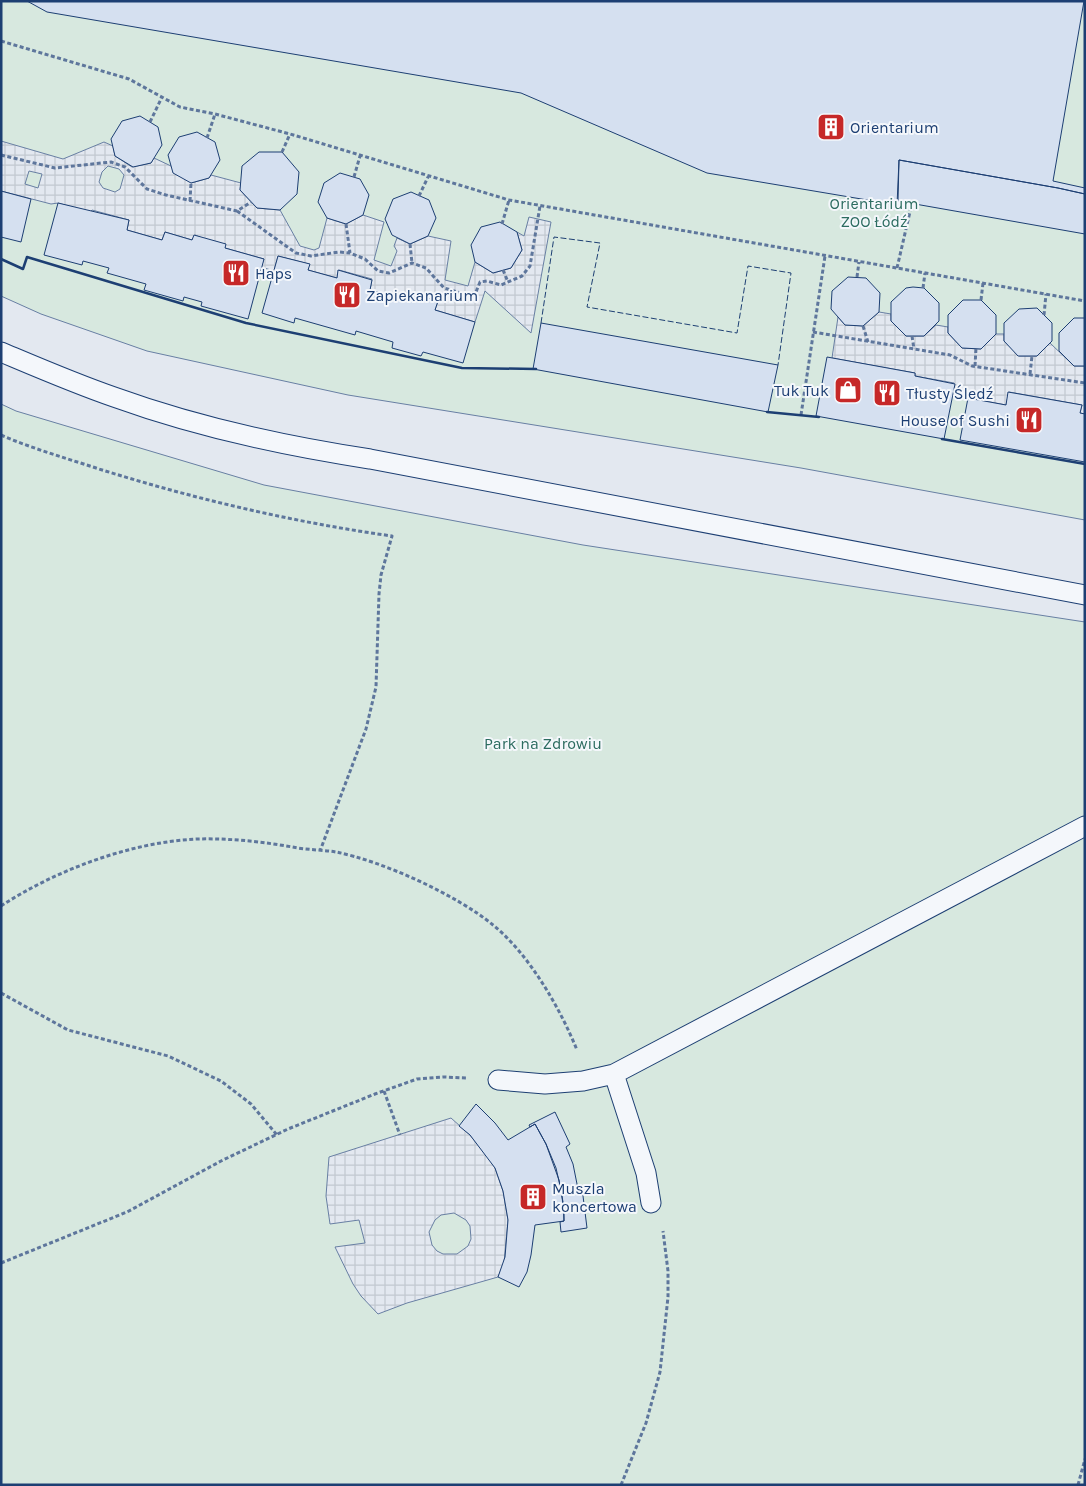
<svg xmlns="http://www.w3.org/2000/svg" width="1086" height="1486" viewBox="0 0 1086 1486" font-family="Karla,sans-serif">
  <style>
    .green { fill: #d7e8df; stroke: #687fa3 }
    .parking { fill: #e3e8f0; stroke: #687fa3 }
    .plaza { fill: url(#plaza-grid); stroke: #687fa3; fill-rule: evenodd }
    .building { fill: #d5e0f0; stroke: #1d3f73 }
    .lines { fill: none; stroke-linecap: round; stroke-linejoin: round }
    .service-casing { stroke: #1d3f73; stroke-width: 21 }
    .path { stroke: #5e769c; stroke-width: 3; stroke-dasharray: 4 2.5; stroke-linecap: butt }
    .service { stroke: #f4f7fb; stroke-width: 19 }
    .fence { stroke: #1d3f73; stroke-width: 1; stroke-dasharray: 6 2.5; stroke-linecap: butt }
    .wall { stroke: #1d3f73; stroke-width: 2.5 }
    .labels { text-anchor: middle; stroke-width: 4; stroke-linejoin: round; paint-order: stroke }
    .poi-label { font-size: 16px; fill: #1d3f73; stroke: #f4f7fb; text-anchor: start }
    .park-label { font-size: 16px; fill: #2c6c60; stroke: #f4f7fb }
  </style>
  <defs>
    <pattern id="plaza-grid" width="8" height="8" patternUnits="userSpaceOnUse" patternTransform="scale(1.25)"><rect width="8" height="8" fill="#e3e8f0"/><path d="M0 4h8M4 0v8" fill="none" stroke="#c2c8d1"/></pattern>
  </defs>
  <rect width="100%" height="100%" fill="#f4f7fb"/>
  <path class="green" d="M1,1H1085V1485H1Z"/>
  <path class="parking" d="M1,296L41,314L147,351L348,395L801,468L1085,520V622L583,545L264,485L16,411L1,404Z"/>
  <path class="plaza" d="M1,141L63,159L104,142L113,146L115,156L132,167L151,163L154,158L171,166L191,183L209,178L211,175L241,183L240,190L257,208L280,210L300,246L314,250L319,248L327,218L346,224L363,215L384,222L374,260L391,266L397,251L394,246L397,238L410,244L428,236L451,241L445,280L468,286L475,262L493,273L511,268L522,250L517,232L524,236L529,217L551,222L531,333L485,291L475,322L435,310L438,301L407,292L405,300L370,290L372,279L339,270L337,278L308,270L309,264L278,256L274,271L261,267L264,259L225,248L195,235L192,240L165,232L162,240L127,230L129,220L92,210L90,212L58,203L51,204L1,191ZM108,166L119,169L124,175L120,189L115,192L103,188L99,182L102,172ZM29,171L42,174L38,188L25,184Z
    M879,312L891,314V321L906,336H924L936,325L948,327V333L962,348L981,349L996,334H1004V341L1019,356H1037L1050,343L1074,366H1085V414L1080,413L1082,405L1009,392L1006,405L968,398L952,395L954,383L915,376V373L832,358L838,317L845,325L863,326Z
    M451,1118L470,1135L490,1160L495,1168L503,1191L508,1220L504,1263L498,1277L407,1303L378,1314L361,1296L353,1284L335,1247L365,1243L359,1220L330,1224L326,1196L329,1157ZM454,1213L466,1220L470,1226L471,1239L468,1246L457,1254H443L437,1251L432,1245L429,1232L435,1220L441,1215Z"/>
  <path class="building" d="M27,1H1084L1053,181L1085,188V194L1058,188L899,160L897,205L707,173L521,93L47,12Z
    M140,116L158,127L162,145L151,163L133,167L115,156L111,139L122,121Z
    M197,132L215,142L220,160L209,178L191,183L173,173L168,155L179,137Z
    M259,152H282L299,172L297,194L280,210L257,208L240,190L242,166Z
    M899,160L1058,188L1085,194V234L898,201Z
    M340,173L360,179L369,195L363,215L346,224L327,218L318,202L324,183Z
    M1,191L31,199L21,242L1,237Z
    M411,192L429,200L436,218L428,236L410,244L392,235L385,219L393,199Z
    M58,203L129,220L127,230L162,240L165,232L192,240L194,235L226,244L225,248L264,259L248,319L201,306L202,302L184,297L183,301L144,290L146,284L107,273L109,268L83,261L82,265L44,255Z
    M500,222L517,232L522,250L511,268L493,273L475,262L471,245L481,227Z
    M278,256L310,264L308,270L337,278L338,270L372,280L370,290L405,300L407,292L438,301L435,310L475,322L463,363L423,352L421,356L392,348L393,342L356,331L355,335L295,318L294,323L262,313Z
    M848,277L866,278L880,293L879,312L863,326L845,325L831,309L832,291Z
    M913,287L924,288L939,303V321L924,336H906L891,321V302L906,288Z
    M963,300H981L996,315V334L981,349L962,348L948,333V315Z
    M1037,308L1052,323V341L1037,356H1018L1004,341V323L1019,309Z
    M1074,318H1085V366H1074L1059,351V333Z
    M541,323L778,365L768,412L533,369Z
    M827,357L915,373V376L955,384L944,439L816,416Z
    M1008,392L1082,405L1080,413L1085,414V462L960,440L968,398L1006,405Z
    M476,1104L495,1123L508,1140L535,1124L546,1144L559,1180L563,1202L564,1221L535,1225L531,1255L527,1272L519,1287L498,1277L505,1257L508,1220L503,1191L495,1168L470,1135L459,1126Z
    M555,1112L570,1144L566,1147L573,1164L578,1189L582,1188L587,1228L561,1232L560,1222L564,1221V1212L561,1190L556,1168L546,1144L535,1124L530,1127L529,1125Z"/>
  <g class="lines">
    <defs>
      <path id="service" d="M1,352C39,368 76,384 114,397C197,427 284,446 370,459L1085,595
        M614,1074L646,1173L651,1203
        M498,1080L545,1084L583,1081L614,1074L1085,826"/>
    </defs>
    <use href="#service" class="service-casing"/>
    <path class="path" d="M1,41L129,79L180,107L215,114L290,134L509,200L1085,301
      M150,122L162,97
      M207,138L215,114
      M282,152L290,134
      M1,155L55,168L111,162L125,167L147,189L166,195L237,211L251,202
      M354,177L360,156
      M419,196L428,177
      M190,201L191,183
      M237,211L296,253L311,256L339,252L350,253L365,259L378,271L389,273L412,263L426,268L444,288L468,295L476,292L480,282L487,281L501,285L522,276L530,266L540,206
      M346,224L350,253
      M502,224L509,200
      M410,244L412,263
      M897,268L912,203
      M503,270L508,282
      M857,277L859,262
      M923,288L925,273
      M981,300L983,283
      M1044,315L1046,294
      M863,326L868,342
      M813,332L950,355L972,366L1085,383
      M912,336L914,349
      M975,366L976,348
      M1030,374L1032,356
      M801,415L825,256
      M1,435C33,449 66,458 99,469C195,499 292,522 392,536L381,575L379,594L376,687L366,729L320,851
      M1,906C56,870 131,842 197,839C231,838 265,842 298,848C311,850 324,850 336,852C382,861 457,895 493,925C529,954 560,1008 577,1050
      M1,993L68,1030L168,1056L221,1081L251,1104L277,1135
      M384,1091L400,1135
      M1,1263L127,1212L221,1161L288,1129L375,1094L417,1079L444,1077L467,1078
      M621,1485L646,1423L660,1372L668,1297V1271L663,1231
      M1078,1485L1085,1459"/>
    <use href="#service" class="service"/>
    <path class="fence" d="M541,323L554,237L600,243L587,307L737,333L748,266L791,273L778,365"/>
    <path class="wall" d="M1,259L23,269L27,257L246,323L462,368L536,369
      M767,412L819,417
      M942,439L1085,464"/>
  </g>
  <defs>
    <symbol id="building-square" viewBox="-11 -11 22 22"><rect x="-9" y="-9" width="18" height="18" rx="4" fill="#c62828" stroke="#f4f7fb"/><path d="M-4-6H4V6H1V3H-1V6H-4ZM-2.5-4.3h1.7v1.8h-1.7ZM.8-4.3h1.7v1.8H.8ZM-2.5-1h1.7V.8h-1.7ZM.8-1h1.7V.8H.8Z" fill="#fff"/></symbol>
    <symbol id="restaurant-square" viewBox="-11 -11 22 22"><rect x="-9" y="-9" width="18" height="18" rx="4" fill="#c62828" stroke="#f4f7fb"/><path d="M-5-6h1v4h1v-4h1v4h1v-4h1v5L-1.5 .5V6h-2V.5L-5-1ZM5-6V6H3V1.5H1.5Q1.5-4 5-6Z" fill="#fff"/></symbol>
    <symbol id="shop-square" viewBox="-11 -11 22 22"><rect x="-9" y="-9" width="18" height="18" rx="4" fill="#c62828" stroke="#f4f7fb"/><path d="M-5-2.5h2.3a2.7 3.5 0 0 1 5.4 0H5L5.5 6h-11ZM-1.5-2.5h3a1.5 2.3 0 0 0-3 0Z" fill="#fff"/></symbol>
  </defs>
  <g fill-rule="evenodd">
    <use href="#building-square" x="815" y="111" width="32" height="32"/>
    <use href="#restaurant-square" x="220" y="257" width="32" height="32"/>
    <use href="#restaurant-square" x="331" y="279" width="32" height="32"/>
    <use href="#shop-square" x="832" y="374" width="32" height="32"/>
    <use href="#restaurant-square" x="871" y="377" width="32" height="32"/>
    <use href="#restaurant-square" x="1013" y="404" width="32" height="32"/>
    <use href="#building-square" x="517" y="1181" width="32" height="32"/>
  </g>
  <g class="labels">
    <g class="poi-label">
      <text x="850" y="133">Orientarium</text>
      <text x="255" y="279">Haps</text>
      <text x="366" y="301">Zapiekanarium</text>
      <text x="829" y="396" text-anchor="end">Tuk Tuk</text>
      <text x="906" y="399">Tłusty Śledź</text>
      <text x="1010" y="426" text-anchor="end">House of Sushi</text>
      <text x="552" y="1194">Muszla<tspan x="552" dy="18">koncertowa</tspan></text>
    </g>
    <g class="park-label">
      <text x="874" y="209">Orientarium<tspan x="874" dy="18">ZOO Łódź</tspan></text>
      <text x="543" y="749">Park na Zdrowiu</text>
    </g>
  </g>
  <rect width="1086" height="1486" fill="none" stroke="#1d3f73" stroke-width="5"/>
</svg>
